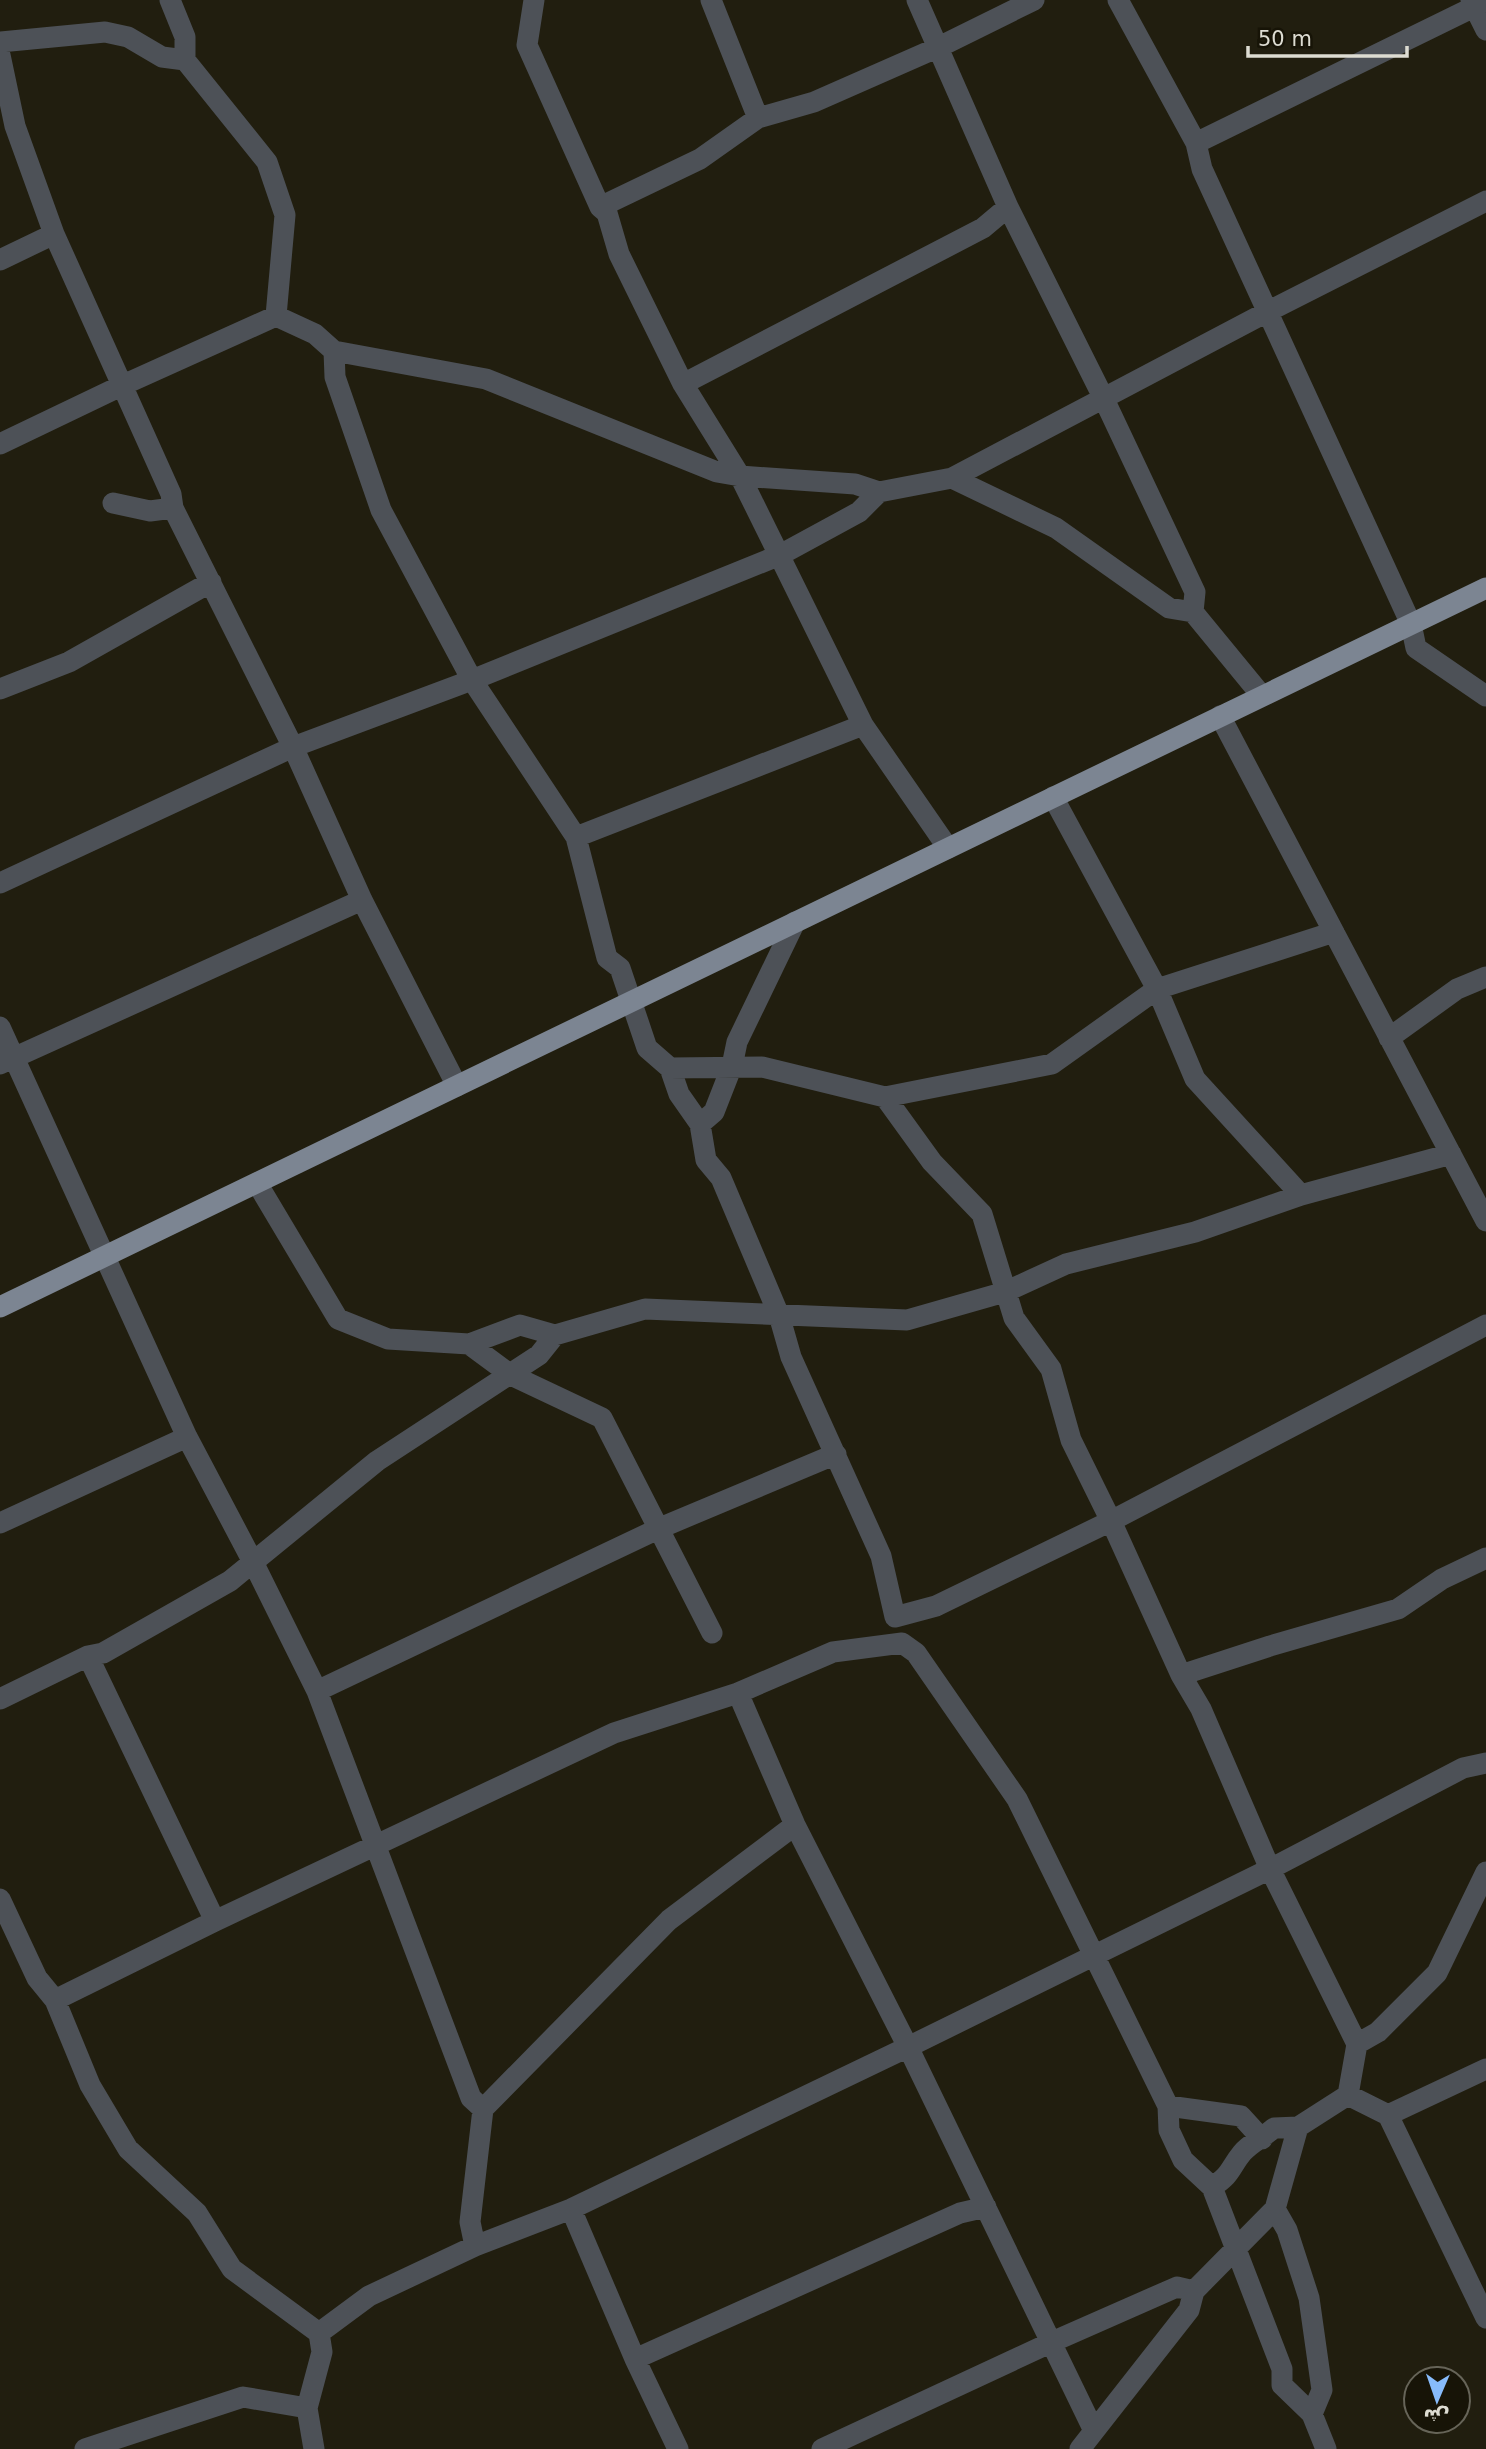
<svg xmlns="http://www.w3.org/2000/svg" width="1486" height="2449" viewBox="0 0 1486 2449" font-family="'DejaVu Sans','Noto Naskh Arabic',sans-serif">
  <style>
    .lines { fill: none; stroke-linecap: round; stroke-linejoin: round }
    .minor { stroke: #4d5157; stroke-width: 21 }
    .major { stroke: #7c8592; stroke-width: 21 }
  </style>
  <rect width="100%" height="100%" fill="#211e0f"/>
  <g class="lines">
    <path class="minor" d="M170,0L185,37V60L267,162L285,215L276,316
      M534,0L527,45L600,207L607,213L619,254L683,384L740,476L863,725L948,848
      M711,0L758,118
      M917,0L1008,207L1103,397L1195,592L1193,612
      M1118,0L1196,143L1202,169L1411,624L1416,648L1486,696
      M1471,0L1486,30
      M0,42L105,32L128,37L162,57L185,60
      M0,55L15,126L54,234L171,494L173,508L293,747L362,900L457,1086
      M1196,143L1486,1
      M600,207L700,159L758,118L814,102L939,47L1034,0
      M0,260L54,234
      M334,351L335,377L381,510L472,680L576,837L607,958L620,968L647,1048L670,1068L679,1094L700,1124L706,1160L721,1178L779,1315L791,1357L881,1556L895,1617L936,1606L1111,1521L1486,1325
      M683,384L983,228L1008,207
      M0,444L123,385L276,316L315,334L334,351L486,379L717,472L740,476L855,484L879,492L952,478L1267,312L1486,201
      M952,478L1056,528L1169,608L1193,612L1262,696
      M113,503L150,511L173,508
      M0,689L69,662L211,582
      M1220,716L1486,1221
      M1053,797L1157,989L1195,1079L1301,1195
      M576,837L863,725
      M0,883L293,747L472,680L780,555L859,512L879,492
      M0,1027L187,1437L253,1562L317,1691L471,2098L483,2109
      M1389,1038L1457,989L1486,977
      M0,1064L362,900
      M670,1068L762,1067L885,1097L1052,1064L1157,989L1334,932
      M885,1097L932,1162L982,1214L1014,1318L1051,1369L1071,1440L1111,1521L1181,1675
      M700,1124L714,1112L732,1066L737,1042L795,922
      M257,1183L338,1319L388,1339L469,1344L520,1325L555,1335L645,1309L907,1320L1005,1292L1066,1264L1195,1232L1301,1195L1451,1154
      M469,1344L511,1375L602,1418L712,1633
      M0,1523L187,1437
      M88,1656L215,1921
      M317,1691L660,1528L836,1454
      M738,1693L795,1825L908,2047L1094,2431
      M0,1699L88,1656L103,1653L230,1581L377,1461L539,1355L555,1335
      M0,1899L37,1978L55,2000L90,2085L128,2149L197,2213L232,2269L319,2333L322,2352L307,2408L314,2449
      M55,2000L215,1921L614,1733L738,1693L833,1652L902,1643L916,1653L1017,1799L1168,2106L1169,2130L1183,2160L1212,2187L1282,2369V2385L1312,2414L1326,2449
      M1357,2044L1378,2032L1437,1973L1486,1872
      M1348,2095L1388,2115L1486,2318
      M1168,2106L1241,2116L1262,2139
      M1388,2115L1486,2069
      M1212,2187C1232,2174 1229,2169 1242,2153C1250,2143 1264,2137 1274,2128L1298,2127L1348,2095L1357,2044L1270,1869L1201,1709L1181,1675L1270,1646L1398,1609L1442,1579L1486,1558
      M571,2209L635,2359L678,2449
      M1275,2209L1287,2230L1309,2298L1322,2390L1312,2414
      M475,2246L470,2222L483,2109L669,1920L795,1825
      M319,2333L369,2296L475,2246L571,2209L908,2047L1270,1869L1463,1768L1486,1763
      M635,2359L960,2213L986,2207
      M85,2449L243,2397L307,2408
      M822,2449L1052,2342L1177,2287L1194,2291
      M1080,2449L1189,2310L1194,2291L1275,2209L1298,2127"/>
    <path class="major" d="M0,1307L1486,588"/>
  </g>
  <g transform="translate(1437 2400) rotate(182)"><circle r="33" fill="#171407" stroke="#666458" stroke-width="2"/>
  <path d="M0-5L12 26L0 18L-12 26Z" fill="#87bbfb"/>
  <text y="-10" font-size="19" font-weight="bold" text-anchor="middle" fill="#dddcd2">ش</text>
  </g>
  <path d="M1248 46v10h159v-10" fill="none" stroke="#dddcd2" stroke-width="3.5"/>
  <text x="1258" y="46" font-size="21" fill="#dddcd2" stroke="#171407" stroke-width="5" paint-order="stroke">50 m</text>
</svg>
